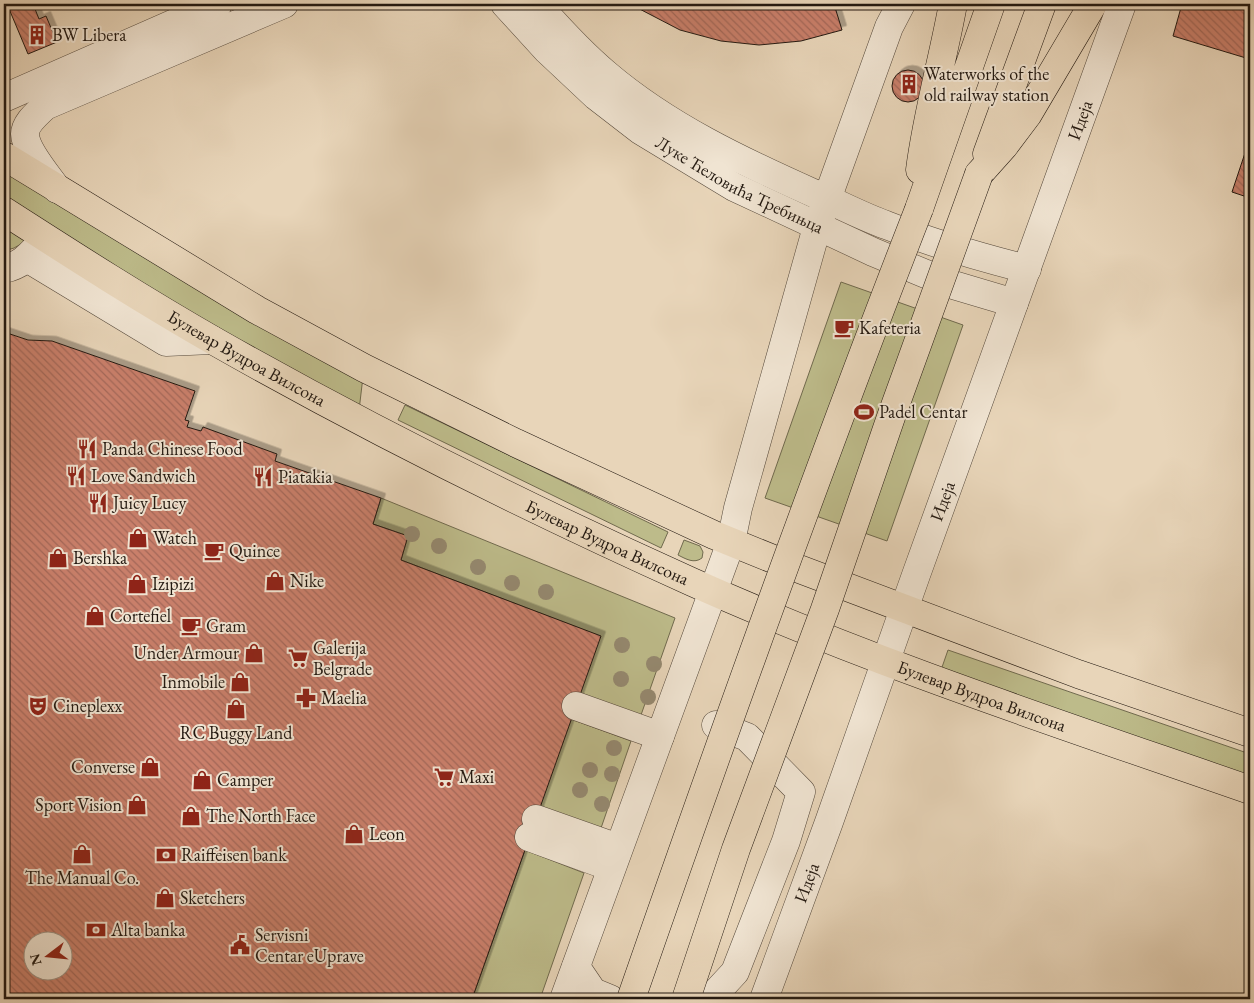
<svg xmlns="http://www.w3.org/2000/svg" width="1254" height="1003" viewBox="0 0 1254 1003" font-family="'EB Garamond',serif">
  <style>
    .grass { fill: #bdbb8a; stroke: #706a4e }
    .building { fill: url(#building-back-hatch); stroke: #231911; fill-rule: evenodd; filter: url(#shadow) }
    .lines { fill: none; stroke-linecap: round; stroke-linejoin: round }
    .minor-casing { stroke: #54483b; stroke-width: 29 }
    .major-casing { stroke: #231911; stroke-width: 29 }
    .highway-casing { stroke: #231911; stroke-width: 29 }
    .minor { stroke: #f0e4d2; stroke-width: 28 }
    .major { stroke: #e8d5b9; stroke-width: 28 }
    .highway { stroke: #e8d5b9; stroke-width: 28 }
    .highway-bridge-casing { stroke: #231911; stroke-width: 29; stroke-linecap: butt }
    .highway-bridge { stroke: #e8d5b9; stroke-width: 28 }
    .tree { fill: #958970 }
    .labels { text-anchor: middle; stroke-width: 4; stroke-linejoin: round; paint-order: stroke }
    .poi-label { font-size: 18px; fill: #231911; stroke: #f0e4d2; text-anchor: start }
    .street-label { font-size: 18px; fill: #231911; stroke: #f0e4d2 }
  </style>
  <defs>
    <pattern id="building-back-hatch" width="6" height="6" patternUnits="userSpaceOnUse" patternTransform="scale(1.25)"><rect width="6" height="6" fill="#c97f6b"/><path d="M-1 5l2 2M0 0l6 6M5-1l2 2" fill="none" stroke="#a36757"/></pattern>
    <filter id="shadow"><feDropShadow dx="4.5" dy="-4.5" stdDeviation="0" flood-color="#0004"/></filter>
  </defs>
  <rect width="100%" height="100%" fill="#e8d5b9"/>
  <filter id="stains"><feTurbulence type="fractalNoise" baseFrequency=".004" numOctaves="4"/><feColorMatrix values="0 0 0 0 .2 0 0 0 0 .09 0 0 0 0 .02 0 0 0 .5 -.17"/></filter>
  <radialGradient id="worn" r=".72"><stop offset=".6" stop-color="#630" stop-opacity="0"/><stop offset="1" stop-color="#630" stop-opacity=".3"/></radialGradient>
  <path class="grass" d="M4,155L364,368L358,419L4,211Z
    M4,224L28,240L14,248L4,251Z
    M841,282L963,325L887,541L765,498Z
    M405,405L668,532L661,548L398,420Z
    M381,498L675,618L641,715L580,693L600,636L401,560L408,536L373,524Z
    M684,540L700,546L703,552L702,558C694,564 686,559 678,555Z
    M948,650L1250,754V777L940,673Z
    M571,719L631,741L600,831L539,809Z
    M525,850L584,873L540,999H472Z"/>
  <path class="building" d="M7,4H33L39,19L46,16L57,42L28,54Z
    M630,4H834L842,30L801,41L759,45L721,41L680,30Z
    M1182,4H1250V45L1246,58L1173,36Z
    M892 86a16 16 0 1 1 32 0a16 16 0 1 1-32 0Z
    M1250,138V198L1232,192Z
    M4,332L28,340L52,341L195,391L185,420L189,421L187,427L201,431L203,427L277,454L275,461L381,498L373,524L408,536L401,560L601,636L472,999H168L153,995L151,999H4ZM32,940H62V970H32Z"/>
  <g class="lines">
    <defs>
      <g id="minor">
        <path id="s1" d="M505,4L547,50L596,96L640,130L734,187L873,252L950,284L1014,303"/>
        <path d="M537,4C559,29 581,53 606,74C667,126 741,161 813,193C837,203 861,216 886,225C932,243 979,257 1027,269"/>
        <path d="M4,98L218,4"/>
        <path d="M57,189C48,176 25,150 25,134C25,123 38,113 45,106L284,4"/>
        <path d="M27,258L166,342L212,340"/>
        <path d="M4,269C21,265 27,258 39,245"/>
        <path d="M576,706L660,736"/>
        <path d="M536,819L618,848"/>
        <path d="M529,837L611,867"/>
        <path d="M576,967L593,992L610,999"/>
        <path d="M564,999L731,542L738,508L817,227L889,27L901,4"/>
        <path d="M710,999L735,972L786,841L801,792L747,737L716,725"/>
        <path id="s2" d="M764,999L829,822L916,575L1122,4"/>
      </g>
      <g id="major">
        <path d="M4,156L257,310L364,368L516,443L714,535L778,561L1078,674L1250,733"/>
        <path id="s3" d="M4,211C74,256 144,301 216,342C371,430 530,509 692,582C873,663 1063,725 1250,790"/>
      </g>
      <path id="highway" d="M987,154L1042,4
        M920,170C927,114 943,59 953,4
        M979,174L1004,146L1028,114L1093,4
        M919,209L991,4"/>
    </defs>
    <use href="#minor" class="minor-casing"/>
    <use href="#major" class="major-casing"/>
    <use href="#highway" class="highway-casing"/>
    <use href="#minor" class="minor"/>
    <use href="#major" class="major"/>
    <use href="#highway" class="highway"/>
    <defs>
      <path id="highway-bridge" d="M631,999C723,734 817,470 919,209
        M686,999L736,849L825,609L891,417L979,174"/>
    </defs>
    <use href="#highway-bridge" class="highway-bridge-casing"/>
    <use href="#highway-bridge" class="highway-bridge"/>
  </g>
  <g class="tree">
    <circle cx="412" cy="534" r="8"/>
    <circle cx="439" cy="546" r="8"/>
    <circle cx="478" cy="567" r="8"/>
    <circle cx="512" cy="583" r="8"/>
    <circle cx="546" cy="592" r="8"/>
    <circle cx="622" cy="645" r="8"/>
    <circle cx="654" cy="664" r="8"/>
    <circle cx="621" cy="679" r="8"/>
    <circle cx="648" cy="697" r="8"/>
    <circle cx="614" cy="748" r="8"/>
    <circle cx="590" cy="770" r="8"/>
    <circle cx="612" cy="774" r="8"/>
    <circle cx="580" cy="790" r="8"/>
    <circle cx="602" cy="804" r="8"/>
  </g>
  <defs>
    <symbol id="building-bare" viewBox="-9 -9 18 18"><path d="M-4-6H4V6H1V3H-1V6H-4ZM-2.5-4.3h1.7v1.8h-1.7ZM.8-4.3h1.7v1.8H.8ZM-2.5-1h1.7V.8h-1.7ZM.8-1h1.7V.8H.8Z" fill="#8f2418" stroke="#f0e4d2" stroke-width="2.5" paint-order="stroke"/></symbol>
    <symbol id="cafe-bare" viewBox="-9 -9 18 18"><path d="M-5.5-4.5H6V0H3Q3 3.5 0 3.5H-2.5Q-5.5 3.5-5.5 0ZM3-3.2v2h1.7v-2ZM-6 4.5H4V6H-6Z" fill="#8f2418" stroke="#f0e4d2" stroke-width="2.5" paint-order="stroke"/></symbol>
    <symbol id="stadium-bare" viewBox="-9 -9 18 18"><path d="M0-5a6.5 5 0 1 0 0 10a6.5 5 0 1 0 0-10ZM-3.5-1.8h7v3.6h-7Z" fill="#8f2418" stroke="#f0e4d2" stroke-width="2.5" paint-order="stroke"/></symbol>
    <symbol id="restaurant-bare" viewBox="-9 -9 18 18"><path d="M-5-6h1v4h1v-4h1v4h1v-4h1v5L-1.5 .5V6h-2V.5L-5-1ZM5-6V6H3V1.5H1.5Q1.5-4 5-6Z" fill="#8f2418" stroke="#f0e4d2" stroke-width="2.5" paint-order="stroke"/></symbol>
    <symbol id="shop-bare" viewBox="-9 -9 18 18"><path d="M-5-2.5h2.3a2.7 3.5 0 0 1 5.4 0H5L5.5 6h-11ZM-1.5-2.5h3a1.5 2.3 0 0 0-3 0Z" fill="#8f2418" stroke="#f0e4d2" stroke-width="2.5" paint-order="stroke"/></symbol>
    <symbol id="supermarket-bare" viewBox="-9 -9 18 18"><path d="M-6-5.5h2.5l.6 2H6L4.5 2H-2.5L-4.4-4H-6ZM-1.5 3.2a1.3 1.3 0 1 0 .1 0ZM3 3.2a1.3 1.3 0 1 0 .1 0Z" fill="#8f2418" stroke="#f0e4d2" stroke-width="2.5" paint-order="stroke"/></symbol>
    <symbol id="pharmacy-bare" viewBox="-9 -9 18 18"><path d="M-2-6h4v4h4v4h-4v4h-4v-4h-4v-4h4Z" fill="#8f2418" stroke="#f0e4d2" stroke-width="2.5" paint-order="stroke"/></symbol>
    <symbol id="theatre-bare" viewBox="-9 -9 18 18"><path d="M-5-5.5Q0-4 5-5.5V0Q5 5 0 6Q-5 5-5 0ZM-3.3-2.5H-1v1.5H-3.3ZM1-2.5H3.3v1.5H1ZM-2.8 1Q0 5.5 2.8 1Z" fill="#8f2418" stroke="#f0e4d2" stroke-width="2.5" paint-order="stroke"/></symbol>
    <symbol id="bank-bare" viewBox="-9 -9 18 18"><path d="M-6-4H6V4H-6ZM0-2.3a2.3 2.3 0 1 0 0 4.6a2.3 2.3 0 1 0 0-4.6Z" fill="#8f2418" stroke="#f0e4d2" stroke-width="2.5" paint-order="stroke"/></symbol>
    <symbol id="civic-bare" viewBox="-9 -9 18 18"><path d="M-.6-6.5H3V-4.5H.6V-3L4-1V1h2V6H-6V1h2V-1L-.6-3ZM-1.2 2.5V6h2.4V2.5Z" fill="#8f2418" stroke="#f0e4d2" stroke-width="2.5" paint-order="stroke"/></symbol>
  </defs>
  <g fill-rule="evenodd">
    <use href="#building-bare" x="23" y="21" width="28" height="28"/>
    <use href="#building-bare" x="895" y="70" width="28" height="28"/>
    <use href="#cafe-bare" x="830" y="314" width="28" height="28"/>
    <use href="#stadium-bare" x="850" y="398" width="28" height="28"/>
    <use href="#restaurant-bare" x="73" y="435" width="28" height="28"/>
    <use href="#restaurant-bare" x="62" y="462" width="28" height="28"/>
    <use href="#restaurant-bare" x="249" y="463" width="28" height="28"/>
    <use href="#restaurant-bare" x="84" y="489" width="28" height="28"/>
    <use href="#shop-bare" x="124" y="524" width="28" height="28"/>
    <use href="#cafe-bare" x="200" y="537" width="28" height="28"/>
    <use href="#shop-bare" x="44" y="544" width="28" height="28"/>
    <use href="#shop-bare" x="261" y="567" width="28" height="28"/>
    <use href="#shop-bare" x="123" y="570" width="28" height="28"/>
    <use href="#shop-bare" x="81" y="602" width="28" height="28"/>
    <use href="#cafe-bare" x="177" y="612" width="28" height="28"/>
    <use href="#shop-bare" x="240" y="639" width="28" height="28"/>
    <use href="#supermarket-bare" x="284" y="644" width="28" height="28"/>
    <use href="#shop-bare" x="226" y="668" width="28" height="28"/>
    <use href="#pharmacy-bare" x="292" y="684" width="28" height="28"/>
    <use href="#theatre-bare" x="24" y="692" width="28" height="28"/>
    <use href="#shop-bare" x="222" y="695" width="28" height="28"/>
    <use href="#shop-bare" x="136" y="753" width="28" height="28"/>
    <use href="#supermarket-bare" x="430" y="763" width="28" height="28"/>
    <use href="#shop-bare" x="188" y="766" width="28" height="28"/>
    <use href="#shop-bare" x="123" y="791" width="28" height="28"/>
    <use href="#shop-bare" x="177" y="802" width="28" height="28"/>
    <use href="#shop-bare" x="340" y="820" width="28" height="28"/>
    <use href="#shop-bare" x="68" y="840" width="28" height="28"/>
    <use href="#bank-bare" x="152" y="841" width="28" height="28"/>
    <use href="#shop-bare" x="151" y="884" width="28" height="28"/>
    <use href="#bank-bare" x="82" y="916" width="28" height="28"/>
    <use href="#civic-bare" x="226" y="931" width="28" height="28"/>
  </g>
  <g class="labels">
    <g class="poi-label">
      <text x="52" y="41">BW Libera</text>
      <text x="924" y="80">Waterworks of the<tspan x="924" dy="21">old railway station</tspan></text>
      <text x="859" y="334">Kafeteria</text>
      <text x="879" y="418">Padel Centar</text>
      <text x="102" y="455">Panda Chinese Food</text>
      <text x="91" y="482">Love Sandwich</text>
      <text x="278" y="483">Piatakia</text>
      <text x="113" y="509">Juicy Lucy</text>
      <text x="153" y="544">Watch</text>
      <text x="229" y="557">Quince</text>
      <text x="73" y="564">Bershka</text>
      <text x="290" y="587">Nike</text>
      <text x="152" y="590">Izipizi</text>
      <text x="110" y="622">Cortefiel</text>
      <text x="206" y="632">Gram</text>
      <text x="313" y="654">Galerija<tspan x="313" dy="21">Belgrade</tspan></text>
      <text x="239" y="659" text-anchor="end">Under Armour</text>
      <text x="225" y="688" text-anchor="end">Inmobile</text>
      <text x="321" y="704">Maelia</text>
      <text x="53" y="712">Cineplexx</text>
      <text x="236" y="739" text-anchor="middle">RC Buggy Land</text>
      <text x="135" y="773" text-anchor="end">Converse</text>
      <text x="459" y="783">Maxi</text>
      <text x="217" y="786">Camper</text>
      <text x="122" y="811" text-anchor="end">Sport Vision</text>
      <text x="206" y="822">The North Face</text>
      <text x="369" y="840">Leon</text>
      <text x="181" y="861">Raiffeisen bank</text>
      <text x="82" y="884" text-anchor="middle">The Manual Co.</text>
      <text x="180" y="904">Sketchers</text>
      <text x="111" y="936">Alta banka</text>
      <text x="255" y="941">Servisni<tspan x="255" dy="21">Centar eUprave</tspan></text>
    </g>
    <g class="street-label">
      <text dy="6" stroke="none"><textPath href="#s2" startOffset="934">Идеја</textPath></text>
      <text dy="6" stroke="none"><textPath href="#s1" startOffset="299">Луке Ћеловића Требињца</textPath></text>
      <text dy="6" stroke="none"><textPath href="#s3" startOffset="284">Булевар Вудроа Вилсона</textPath></text>
      <text dy="6" stroke="none"><textPath href="#s2" startOffset="529">Идеја</textPath></text>
      <text dy="6" stroke="none"><textPath href="#s3" startOffset="689">Булевар Вудроа Вилсона</textPath></text>
      <text dy="6" stroke="none"><textPath href="#s3" startOffset="1094">Булевар Вудроа Вилсона</textPath></text>
      <text dy="6" stroke="none"><textPath href="#s2" startOffset="124">Идеја</textPath></text>
    </g>
  </g>
  <rect width="1254" height="1003" fill="none" stroke="#e8d5b9" stroke-width="20"/>
  <rect x="5" y="5" width="1244" height="993" fill="none" stroke="#231911" stroke-width="2.5"/>
  <rect x="10" y="10" width="1234" height="983" fill="none" stroke="#231911"/>
  <g transform="translate(48 956) rotate(254)"><circle r="24" fill="#f0e4d2" stroke="#9e9385"/>
  <path d="M0-4L9 19L0 12L-9 19Z" fill="#8f2418"/>
  <text y="-8" font-size="14" font-weight="bold" text-anchor="middle" fill="#231911">N</text>
  </g>
  <rect width="100%" height="100%" filter="url(#stains)"/>
  <rect width="100%" height="100%" fill="url(#worn)"/>
</svg>
